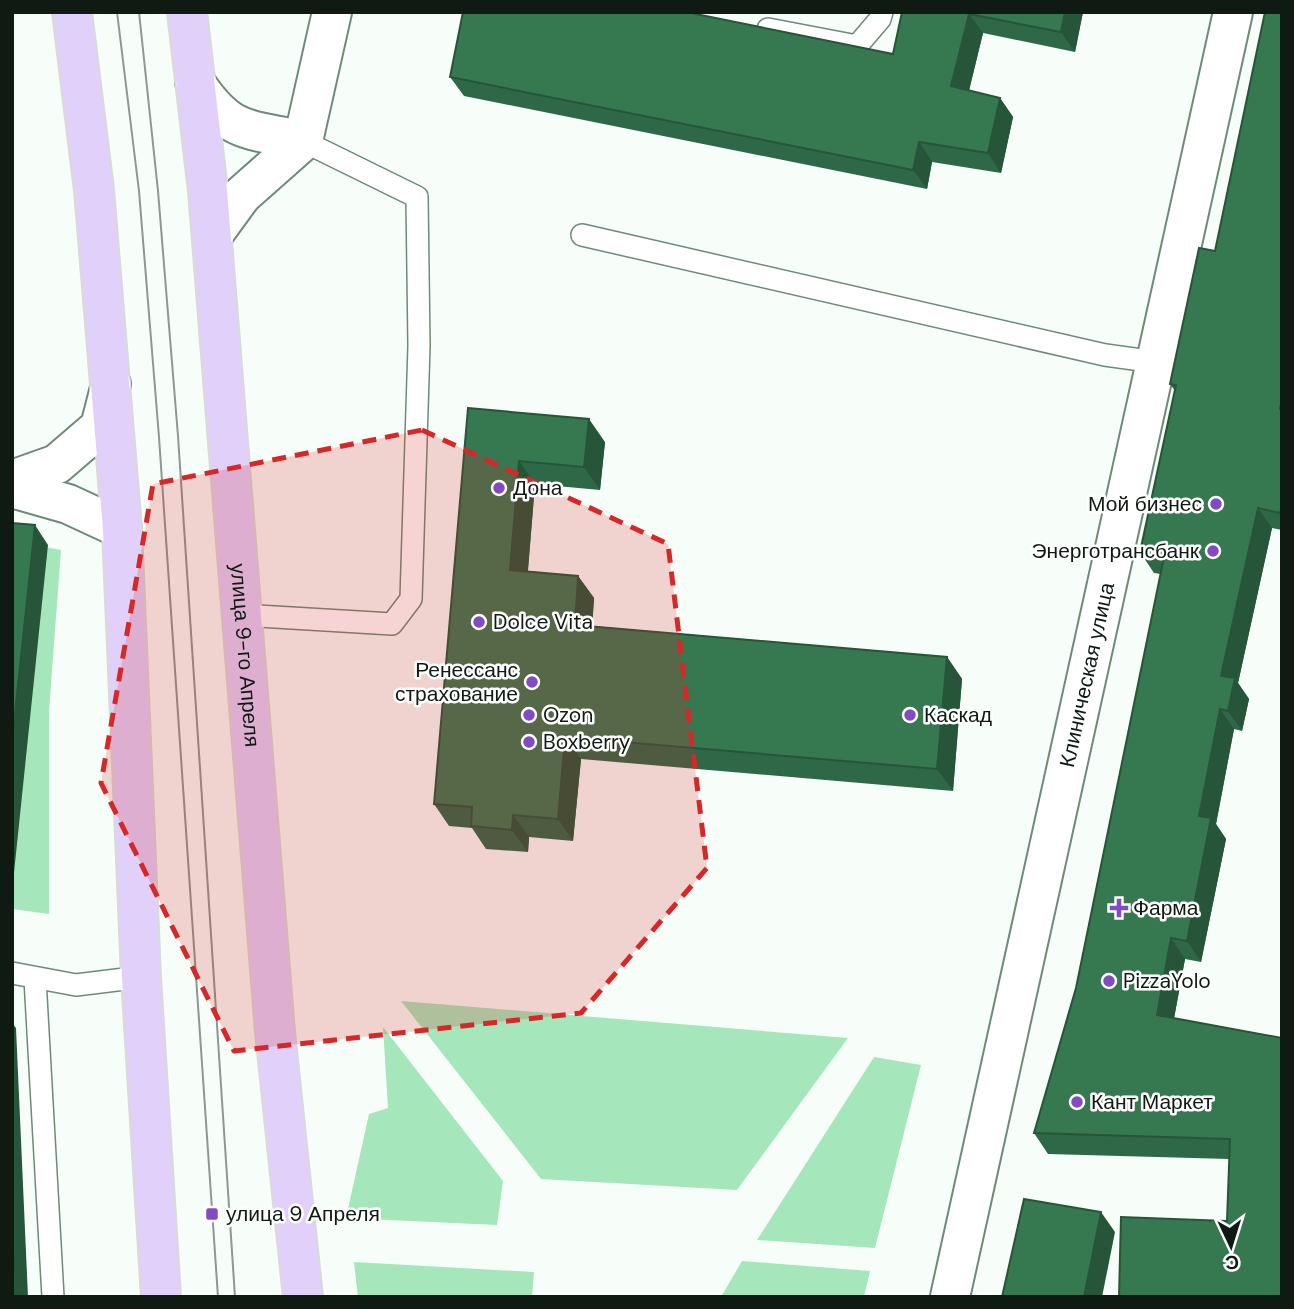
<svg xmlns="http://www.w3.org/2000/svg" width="1294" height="1309" viewBox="0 0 1294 1309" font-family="'DM Sans',sans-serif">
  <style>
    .green { fill: #a5e7bb }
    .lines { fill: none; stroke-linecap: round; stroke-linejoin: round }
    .service-casing { stroke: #6e8b77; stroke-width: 24 }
    .minor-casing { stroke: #6e8b77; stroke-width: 42 }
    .tertiary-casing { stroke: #6e8b77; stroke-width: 42 }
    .primary-casing { stroke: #d9dad9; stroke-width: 42 }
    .service { stroke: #fff; stroke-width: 21 }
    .minor { stroke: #fff; stroke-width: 38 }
    .tertiary { stroke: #fff; stroke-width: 38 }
    .primary { stroke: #e0d0fa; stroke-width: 38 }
    .tram { stroke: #8e9791; stroke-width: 2 }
    .wall { fill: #2e6846 }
    .shaded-wall { fill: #265539 }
    .building { fill: #367951; stroke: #265539; stroke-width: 2 }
    .marked { fill: #d62828; fill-opacity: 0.2; stroke: #d62828; stroke-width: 5; stroke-dasharray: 14 9; stroke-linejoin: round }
    .poi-dot { fill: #834bc2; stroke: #fff; stroke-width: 2.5 }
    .labels { text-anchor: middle; stroke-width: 5; stroke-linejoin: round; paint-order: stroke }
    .poi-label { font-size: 21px; fill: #0f1a13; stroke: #fff; text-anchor: start }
    .street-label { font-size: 21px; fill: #0f1a13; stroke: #fff }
  </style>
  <rect width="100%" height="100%" fill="#f7fef9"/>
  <path class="green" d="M12,541L61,550L49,711V914L12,909Z
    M401,1001L848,1038L737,1190L541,1179Z
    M383,1027L503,1181L497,1225L346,1218L369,1114L388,1108Z
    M874,1057L921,1065L875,1248L757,1240Z
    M742,1261L870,1271L864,1297H721Z
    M354,1262L534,1272L532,1297H358Z"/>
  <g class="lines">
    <defs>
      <path id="service" d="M768,29L857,46L880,19L882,12
        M582,235L1105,355L1156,362
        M241,615L392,624L411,599L419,346L417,197L303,141
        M12,973L76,985L141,977
        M35,979L53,1297"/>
      <g id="minor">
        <path d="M12,480L57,464L100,427L111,384"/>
        <path d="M12,488L68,504L122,529"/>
        <path id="s1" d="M950,1297L1233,12"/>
      </g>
      <path id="tertiary" d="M195,82C230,135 247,128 303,141
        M303,141L332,12
        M212,236L242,195L303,141"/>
      <g id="primary">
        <path d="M72,12L94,190L122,529L141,977L161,1297"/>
        <path id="s2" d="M187,12L208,191L275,1032L303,1297"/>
      </g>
    </defs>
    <use href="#service" class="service-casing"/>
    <use href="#minor" class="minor-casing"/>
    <use href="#tertiary" class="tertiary-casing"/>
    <use href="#primary" class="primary-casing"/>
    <use href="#service" class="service"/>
    <use href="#minor" class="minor"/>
    <use href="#tertiary" class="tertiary"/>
    <use href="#primary" class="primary"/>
    <path class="tram" d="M117,12L139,191L159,437L218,1297
      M139,12L158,191L178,436L235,1297"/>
  </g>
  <path class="wall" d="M902,12H1083L1075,52L983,33L969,91L1000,98L1013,117L1001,173L932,162L927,189L464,96L450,77L893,54Z
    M1282,12V530L1272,528L1238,683L1249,699L1242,731L1234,729L1216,824L1226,839L1201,962L1185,959L1174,1018L1282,1038L1227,1221L1229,1159L1048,1154L1034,1133L1076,988L1161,574L1154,573L1140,552L1175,391L1170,384L1215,251Z
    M468,408L605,442L600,490L535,484L528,571L578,576L594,598L592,626L947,657L962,679L953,791L581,759L573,841L529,837L528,852L486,849L472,828L449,826L434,804Z"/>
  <path class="shaded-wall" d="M1065,12H1083L1075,52L1061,32Z
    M969,14L983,33L965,106L951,86Z
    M1000,98L1013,117L1001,173L988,153Z
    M919,142L932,162L927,189L913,170Z
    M589,419L605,442L600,490L584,467Z
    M519,461L535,484L526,592L510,570Z
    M1258,508L1272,528L1238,683L1249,699L1242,731L1228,711L1221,676Z
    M35,525L48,545L12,892V741Z
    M578,576L594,598L591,647L575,625Z
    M947,657L962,679L953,791L937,769Z
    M1220,709L1234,729L1216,824L1226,839L1201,962L1187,941L1199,816Z
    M565,737L581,759L573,841L558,819Z
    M513,815L529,837L528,852L512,830Z
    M1171,938L1185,959L1171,1035L1157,1015Z
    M12,1023L16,1028L28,1297H15L12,1229Z
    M1101,1212L1115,1232L1102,1297H1084Z"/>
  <path class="building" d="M463,12H686L893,54L902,12H1065L1061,32L969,14L951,86L1000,98L988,153L919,142L913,170L450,77Z
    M1265,12H1282V399L1280,409L1282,410V506L1280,513L1258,508L1221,676L1235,678L1228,711L1220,709L1199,816L1211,818L1187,941L1171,938L1157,1015L1282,1038V1297H1119L1121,1217L1227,1221L1230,1139L1034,1133L1076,988L1164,557L1140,552L1176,385L1170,384L1199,248L1215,251Z
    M468,408L589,419L584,467L519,461L510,570L578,576L575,625L947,657L937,769L565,737L558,819L513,815L512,830L471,826L472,807L434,804Z
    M12,523L35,525L12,741Z
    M1024,1199L1101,1212L1084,1297H1002Z
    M12,1229L15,1297H12Z"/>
  <path class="marked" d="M422,430L668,544L707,868L581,1013L234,1051L101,783L153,484Z"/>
  <g class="poi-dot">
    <circle cx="499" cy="488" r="7"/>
    <circle cx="1216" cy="504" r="7"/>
    <circle cx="1213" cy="551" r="7"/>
    <circle cx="479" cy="622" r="7"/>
    <circle cx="532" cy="682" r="7"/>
    <circle cx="529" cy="715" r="7"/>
    <circle cx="910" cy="715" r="7"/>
    <circle cx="529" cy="742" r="7"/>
    <path d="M1115.5 897.5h7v7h7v7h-7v7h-7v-7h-7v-7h7z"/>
    <circle cx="1109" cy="981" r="7"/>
    <circle cx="1077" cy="1102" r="7"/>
    <rect x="205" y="1207" width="14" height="14" rx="3.5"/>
  </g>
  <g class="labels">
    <g class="poi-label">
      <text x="513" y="495">Дона</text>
      <text x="1202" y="511" text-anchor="end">Мой бизнес</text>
      <text x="1199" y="558" text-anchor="end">Энерготрансбанк</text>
      <text x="493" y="629">Dolce Vita</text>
      <text x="518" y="677" text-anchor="end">Ренессанс<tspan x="518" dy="24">страхование</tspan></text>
      <text x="543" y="722">Ozon</text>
      <text x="924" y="722">Каскад</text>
      <text x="543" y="749">Boxberry</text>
      <text x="1133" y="915">Фарма</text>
      <text x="1123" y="988">PizzaYolo</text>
      <text x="1091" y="1109">Кант Маркет</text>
      <text x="226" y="1221">улица 9 Апреля</text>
    </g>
    <g class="street-label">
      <text dy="7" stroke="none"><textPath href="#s2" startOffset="646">улица 9-го Апреля</textPath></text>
      <text dy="7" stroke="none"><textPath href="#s1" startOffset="637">Клиническая улица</textPath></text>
    </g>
  </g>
  <rect width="1294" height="1309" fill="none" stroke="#0f1a13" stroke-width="28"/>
  <g transform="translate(1231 1246) rotate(176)" stroke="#ffffff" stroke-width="5" paint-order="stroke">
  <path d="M0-5L12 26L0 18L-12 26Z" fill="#0f1a13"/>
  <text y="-10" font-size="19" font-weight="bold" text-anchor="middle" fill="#0f1a13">С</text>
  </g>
</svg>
